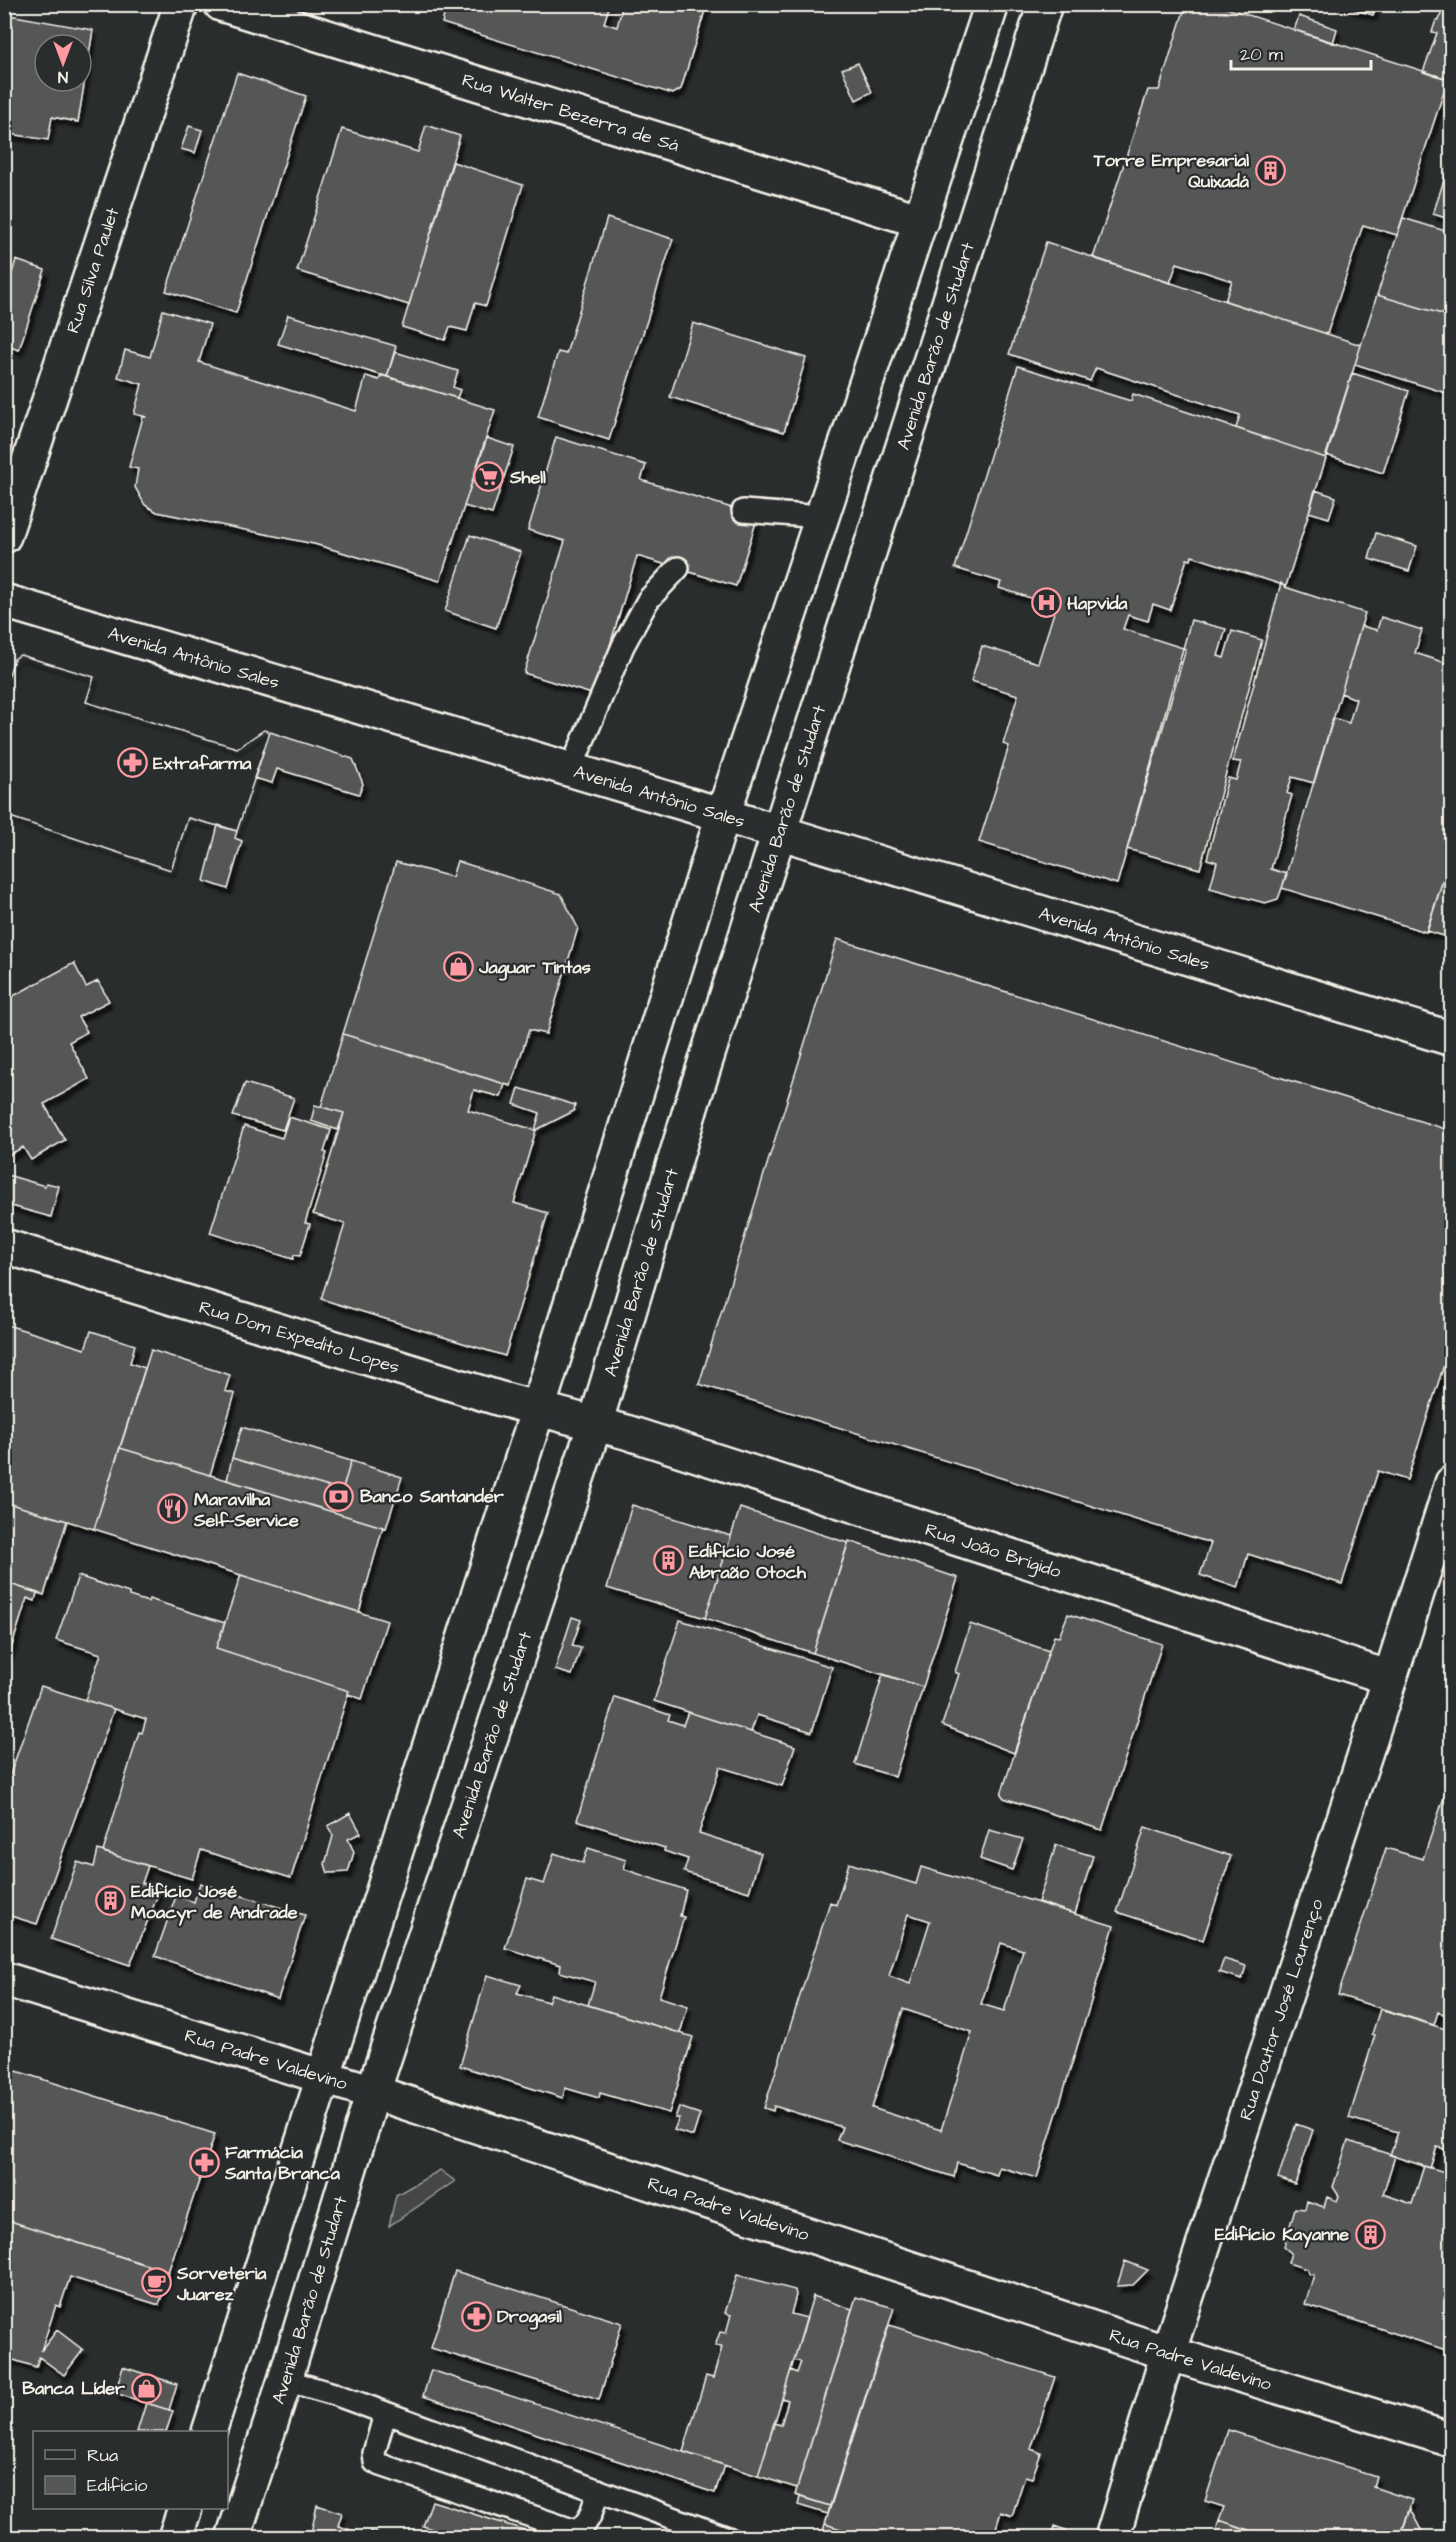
<svg xmlns="http://www.w3.org/2000/svg" width="1456" height="2542" viewBox="0 0 1456 2542" font-family="'Architects Daughter',sans-serif">
  <style>
    .green { fill: #444645; stroke: #9c9c96; stroke-width: 1.5 }
    .building { fill: #555756; stroke: #f4f1e8; stroke-width: 1.5; fill-rule: evenodd; filter: url(#shadow) }
    .lines { fill: none; stroke-linecap: round; stroke-linejoin: round }
    .lane-casing { stroke: #f4f1e8; stroke-width: 26 }
    .street-casing { stroke: #f4f1e8; stroke-width: 38 }
    .secondary-casing { stroke: #f4f1e8; stroke-width: 38 }
    .primary-casing { stroke: #f4f1e8; stroke-width: 38 }
    .lane { stroke: #2a2d2e; stroke-width: 21 }
    .street { stroke: #2a2d2e; stroke-width: 33 }
    .secondary { stroke: #2a2d2e; stroke-width: 33 }
    .primary { stroke: #2a2d2e; stroke-width: 33 }
    .labels { text-anchor: middle; stroke-width: 4.5; stroke-linejoin: round; paint-order: stroke }
    .street-label { font-size: 18px; fill: #f4f1e8; stroke: #2a2d2e }
    .poi-label { font-size: 18px; font-weight: bold; fill: #f4f1e8; stroke: #2a2d2e; text-anchor: start }
  </style>
  <defs>
    <filter id="shadow"><feDropShadow dx="3.5" dy="6" stdDeviation="1.5" flood-color="#0009"/></filter>
  </defs>
  <rect width="100%" height="100%" fill="#2a2d2e"/>
  <filter id="ink" filterUnits="userSpaceOnUse"><feTurbulence type="fractalNoise" baseFrequency=".0167" numOctaves="2"/><feDisplacementMap in="SourceGraphic" scale="12" xChannelSelector="R" yChannelSelector="G"/><feConvolveMatrix kernelMatrix="1 2 1 2 8 2 1 2 1" color-interpolation-filters="sRGB"/></filter>
  <g filter="url(#ink)">
    <path class="green" d="M440,2170L455,2181L389,2226L396,2195Z"/>
    <path class="building" d="M447,4H610L604,23L617,27L623,4H707L681,89L673,94L442,23Z
      M1186,4H1214L1448,79L1397,235L1363,225L1327,334L1225,301L1232,281L1177,263L1170,283L1093,258L1148,90H1159Z
      M1338,4H1376L1373,15Z
      M1444,4H1452V70L1448,79L1423,72L1437,33L1432,32L1436,20H1439Z
      M9,15L93,30L78,122L52,117L48,140L4,133V16L9,17ZM45,45H81V81H45Z
      M1299,16L1337,29L1333,43L1294,30Z
      M858,63L872,92L856,100L842,69Z
      M237,73L306,96L236,313L166,291Z
      M426,125L460,136L409,305L297,271L342,129L418,152Z
      M189,126L202,130L195,153L181,149Z
      M1452,155V220L1433,214Z
      M453,162L523,185L486,306L475,303L467,331L450,327L445,340L402,327Z
      M607,218L673,239L609,440L538,417L558,352L566,354Z
      M1403,218L1452,233V317L1377,295Z
      M1046,242L1361,345L1326,458L1236,428L1240,415L1096,368L1090,381L1009,354Z
      M16,260L45,270L19,350L4,345V288L7,289Z
      M1377,295L1452,317V395L1355,364Z
      M163,310L210,324L199,362L356,411L366,376L379,380L382,375L495,410L440,581L314,544L157,512L145,505L135,487L138,469L129,467L143,417H147L134,414L142,384L118,377L125,350L150,357Z
      M288,315L396,346L387,377L278,344Z
      M693,323L806,358L784,432L670,397Z
      M395,352L458,371L453,387L460,390L457,398L387,377Z
      M1018,366L1131,401L1133,394L1326,458L1286,586L1192,556L1191,560L1187,559L1170,610L1153,604L1148,621L1128,615L1123,629L1186,649L1117,884L979,842L1009,746L1003,744L1018,695L971,681L982,646L1038,663L1056,606L999,588L1001,582L955,568Z
      M1352,373L1409,391L1383,473L1326,455Z
      M556,437L646,465L641,480L758,516L736,586L637,556L595,695L524,673L565,541L528,530Z
      M487,438L514,447L492,514L464,506Z
      M1315,490L1336,497L1329,518L1309,512Z
      M1376,533L1417,546L1409,571L1369,559Z
      M470,535L521,552L496,628L445,611Z
      M1281,583L1285,587L1365,613L1314,783L1292,777L1287,793L1292,795L1271,869L1287,874L1278,899L1265,903L1210,888L1217,862L1207,859L1228,778L1236,780L1241,762L1233,761Z
      M1381,617L1422,630L1415,653L1452,665V852L1426,932L1282,888L1333,718L1349,723L1356,699L1341,693L1361,626L1377,630Z
      M1191,620L1226,629L1218,656L1224,658L1232,631L1262,640L1200,869L1127,849Z
      M20,655L94,677L86,702L237,748L264,730L270,732L237,831L188,818L171,870L4,815V690L14,659Z
      M20,655L94,677L86,702L237,748L264,730L270,732L237,831L188,818L171,870L4,815V690L14,659Z
      M270,732L353,759L363,784L359,794L277,769L272,783L254,778Z
      M218,825L237,831L235,838L242,841L228,889L204,881Z
      M1452,852V942L1449,941L1451,938L1427,931Z
      M457,861L561,894L578,928L546,1034L529,1030L511,1086L343,1034L396,862L452,877Z
      M837,939L1452,1131V1340L1407,1480L1378,1471L1342,1584L1248,1554L1238,1588L1200,1575L1211,1543L699,1384Z
      M74,963L86,987L98,981L109,1001L78,1017L87,1032L69,1042L89,1079L44,1104L65,1140L31,1160L23,1147L4,1158V1001Z
      M343,1034L505,1084L501,1097L474,1090L468,1110L535,1130L540,1113L514,1104L519,1088L575,1105L574,1111L536,1130L514,1203L548,1213L505,1356L321,1299L345,1224L313,1214L344,1113L321,1107Z
      M245,1083L294,1098L283,1130L233,1116Z
      M315,1105L344,1113L338,1130L311,1121Z
      M289,1117L331,1130L324,1152L327,1153L305,1223L310,1224L300,1256L294,1255L293,1259L210,1233L244,1126L282,1138Z
      M4,1174L45,1186L46,1183L59,1186L51,1217L4,1204Z
      M4,1324L85,1349L91,1331L135,1345L130,1363L145,1368L94,1529L4,1502Z
      M151,1350L230,1375L225,1391L235,1394L210,1475L120,1448Z
      M242,1427L351,1461L342,1491L232,1458Z
      M120,1448L383,1527L359,1612L94,1529Z
      M232,1458L342,1491L351,1461L402,1477L386,1528L227,1480Z
      M4,1502L67,1521L44,1595L4,1582Z
      M632,1505L731,1536L705,1618L607,1588Z
      M740,1508L848,1543L813,1653L705,1618Z
      M849,1541L958,1578L923,1687L813,1653Z
      M241,1575L387,1621L362,1699L348,1694L349,1691L216,1648Z
      M78,1576L129,1593V1596L148,1602L149,1599L225,1623L216,1648L349,1691L291,1878L201,1850L192,1879L103,1852L139,1732L142,1733L146,1719L85,1700L101,1654L56,1640Z
      M4,1582L37,1593L35,1601L27,1598L4,1671Z
      M1068,1614L1162,1644L1102,1830L1004,1798L1001,1794L1054,1636L1059,1637Z
      M572,1617L581,1620L572,1646L581,1648L572,1675L555,1670Z
      M680,1620L832,1667L812,1732L757,1715L751,1732L654,1701Z
      M970,1624L1049,1651L1014,1753L942,1725L959,1674L955,1672Z
      M883,1674L923,1687L895,1777L855,1764Z
      M41,1686L114,1709L37,1924L4,1914V1792Z
      M615,1697L670,1715L668,1720L683,1725L688,1712L795,1746L782,1786L720,1767L699,1833L761,1853L749,1892L684,1872L688,1859L664,1851L665,1848L577,1820Z
      M1452,1774V2017L1438,2012L1434,2025L1338,1995L1386,1848L1423,1859Z
      M350,1813L361,1833L348,1839L354,1852L348,1872L328,1873L325,1864L333,1836L328,1826Z
      M1145,1827L1231,1856L1203,1940L1117,1912Z
      M989,1830L1023,1839L1012,1870L980,1859Z
      M1056,1845L1093,1856L1075,1914L1038,1902Z
      M588,1848L626,1860L624,1869L686,1890L680,1916L684,1917L659,1997L688,2006L680,2033L588,2005L595,1982L560,1972L561,1965L505,1948L527,1879L544,1884L554,1853L583,1863Z
      M98,1850L148,1866L142,1883L161,1887L130,1965L51,1939L77,1862L94,1867Z
      M849,1863L916,1884L921,1867L1114,1926L1037,2178L999,2167L997,2175L957,2163L954,2177L837,2140L842,2127L774,2106L773,2111L764,2108L830,1902L836,1905ZM908,1914L930,1921L910,1984L889,1976ZM1001,1943L1023,1950L1004,2011L981,2004ZM903,2009L972,2032L941,2130L872,2108Z
      M200,1883L305,1915L278,1999L155,1956L176,1896L194,1902Z
      M1224,1959L1246,1966L1242,1979L1219,1972Z
      M487,1975L521,1985L517,1993L548,2002L551,1994L693,2037L669,2113L600,2093L599,2098L565,2088L563,2098L460,2066Z
      M1380,2009L1452,2031V2151L1437,2147L1430,2168L1390,2155L1398,2132L1349,2118L1375,2035L1372,2034Z
      M4,2067L215,2134L168,2272L4,2219Z
      M679,2107L700,2114L693,2136L674,2130L679,2118H675Z
      M1296,2124L1313,2130L1295,2184L1278,2178Z
      M1348,2141L1395,2156L1383,2194L1412,2204L1424,2166L1452,2174V2352L1305,2304L1314,2275L1309,2274L1307,2269L1288,2263L1291,2253L1284,2247L1295,2208L1305,2209L1307,2201L1324,2207L1327,2197L1337,2201L1339,2196L1333,2187Z
      M4,2219L169,2272L159,2305L70,2277L60,2307L56,2305L41,2351L57,2330L83,2350L64,2375L39,2357L36,2367L4,2357V2299L7,2290H4Z
      M1125,2261L1148,2270L1133,2285L1117,2286Z
      M455,2271L622,2323L599,2400L431,2348Z
      M737,2275L795,2290L796,2295L791,2314L807,2318L758,2476L683,2452L706,2376L713,2378L722,2347L715,2346L720,2332L726,2333L731,2315L725,2313Z
      M813,2296L852,2309L797,2488L758,2476L774,2423L781,2425L788,2400L782,2398L791,2370L797,2373L801,2362L794,2360Z
      M856,2297L894,2308L830,2506L795,2495Z
      M889,2325L1055,2377L1031,2449L1041,2453L1032,2478L1025,2476L1012,2516L1001,2512L993,2538H870L825,2524Z
      M123,2367L177,2384L169,2410L115,2393Z
      M431,2370L724,2465L715,2493L423,2396Z
      M146,2403L173,2411L166,2432H137Z
      M1228,2430L1376,2476L1373,2487L1412,2500L1400,2538H1272L1219,2520L1224,2507L1205,2501Z
      M800,2497L830,2506L828,2514L798,2505Z
      M432,2501L534,2533L533,2538H459L423,2526Z
      M317,2505L342,2513L338,2526L369,2536L370,2531L389,2538H310Z
      M1410,2509L1420,2528L1427,2538H1400Z
      M1219,2520L1272,2538H1214Z
      M825,2524L870,2538H821Z
      M1054,2526L1066,2530L1064,2538H1051Z"/>
    <g class="lines">
      <defs>
        <path id="lane" d="M743,511L822,517
          M571,769L623,646L648,600L678,568
          M285,2380L334,2394L728,2538
          M385,2414L374,2453L375,2462L381,2465L575,2531C591,2525 593,2506 598,2490"/>
        <g id="street">
          <path id="s1" d="M221,4L921,221"/>
          <path id="s2" d="M4,536L181,4"/>
        </g>
        <g id="secondary">
          <path id="s3" d="M4,1246L501,1399L626,1432L1390,1678"/>
          <path id="s4" d="M1112,2538L1168,2353L1390,1678L1452,1483"/>
        </g>
        <g id="primary">
          <path id="s5" d="M4,601L723,815L1452,1039"/>
          <path id="s6" d="M4,1979L373,2092L1168,2353L1452,2440"/>
          <path d="M209,2432L538,1409L723,815L992,4"/>
          <path d="M175,2538L185,2508"/>
          <path id="s7" d="M233,2538L285,2380L373,2092L595,1424L691,1107L1045,4"/>
        </g>
      </defs>
      <use href="#lane" class="lane-casing"/>
      <use href="#street" class="street-casing"/>
      <use href="#secondary" class="secondary-casing"/>
      <use href="#primary" class="primary-casing"/>
      <use href="#lane" class="lane"/>
      <use href="#street" class="street"/>
      <use href="#secondary" class="secondary"/>
      <use href="#primary" class="primary"/>
    </g>
  </g>
  <defs>
    <symbol id="building-ring" viewBox="-11 -11 22 22"><circle r="9.5" fill="#2a2d2e" stroke="#ff9aa2" stroke-width="1.5"/><path d="M-4-6H4V6H1V3H-1V6H-4ZM-2.5-4.3h1.7v1.8h-1.7ZM.8-4.3h1.7v1.8H.8ZM-2.5-1h1.7V.8h-1.7ZM.8-1h1.7V.8H.8Z" fill="#ff9aa2"/></symbol>
    <symbol id="supermarket-ring" viewBox="-11 -11 22 22"><circle r="9.5" fill="#2a2d2e" stroke="#ff9aa2" stroke-width="1.5"/><path d="M-6-5.5h2.5l.6 2H6L4.5 2H-2.5L-4.4-4H-6ZM-1.5 3.2a1.3 1.3 0 1 0 .1 0ZM3 3.2a1.3 1.3 0 1 0 .1 0Z" fill="#ff9aa2"/></symbol>
    <symbol id="hospital-ring" viewBox="-11 -11 22 22"><circle r="9.5" fill="#2a2d2e" stroke="#ff9aa2" stroke-width="1.5"/><path d="M-5-5h3v3.5h4V-5h3V5h-3V1.5h-4V5h-3Z" fill="#ff9aa2"/></symbol>
    <symbol id="pharmacy-ring" viewBox="-11 -11 22 22"><circle r="9.5" fill="#2a2d2e" stroke="#ff9aa2" stroke-width="1.5"/><path d="M-2-6h4v4h4v4h-4v4h-4v-4h-4v-4h4Z" fill="#ff9aa2"/></symbol>
    <symbol id="shop-ring" viewBox="-11 -11 22 22"><circle r="9.5" fill="#2a2d2e" stroke="#ff9aa2" stroke-width="1.5"/><path d="M-5-2.5h2.3a2.7 3.5 0 0 1 5.4 0H5L5.5 6h-11ZM-1.5-2.5h3a1.5 2.3 0 0 0-3 0Z" fill="#ff9aa2"/></symbol>
    <symbol id="bank-ring" viewBox="-11 -11 22 22"><circle r="9.5" fill="#2a2d2e" stroke="#ff9aa2" stroke-width="1.5"/><path d="M-6-4H6V4H-6ZM0-2.3a2.3 2.3 0 1 0 0 4.6a2.3 2.3 0 1 0 0-4.6Z" fill="#ff9aa2"/></symbol>
    <symbol id="restaurant-ring" viewBox="-11 -11 22 22"><circle r="9.5" fill="#2a2d2e" stroke="#ff9aa2" stroke-width="1.5"/><path d="M-5-6h1v4h1v-4h1v4h1v-4h1v5L-1.5 .5V6h-2V.5L-5-1ZM5-6V6H3V1.5H1.5Q1.5-4 5-6Z" fill="#ff9aa2"/></symbol>
    <symbol id="cafe-ring" viewBox="-11 -11 22 22"><circle r="9.5" fill="#2a2d2e" stroke="#ff9aa2" stroke-width="1.5"/><path d="M-5.5-4.5H6V0H3Q3 3.5 0 3.5H-2.5Q-5.5 3.5-5.5 0ZM3-3.2v2h1.7v-2ZM-6 4.5H4V6H-6Z" fill="#ff9aa2"/></symbol>
  </defs>
  <g fill-rule="evenodd">
    <use href="#building-ring" x="1254" y="154" width="33" height="33"/>
    <use href="#supermarket-ring" x="472" y="460" width="33" height="33"/>
    <use href="#hospital-ring" x="1030" y="586" width="33" height="33"/>
    <use href="#pharmacy-ring" x="116" y="746" width="33" height="33"/>
    <use href="#shop-ring" x="442" y="950" width="33" height="33"/>
    <use href="#bank-ring" x="322" y="1480" width="33" height="33"/>
    <use href="#restaurant-ring" x="156" y="1492" width="33" height="33"/>
    <use href="#building-ring" x="652" y="1544" width="33" height="33"/>
    <use href="#building-ring" x="94" y="1884" width="33" height="33"/>
    <use href="#pharmacy-ring" x="188" y="2146" width="33" height="33"/>
    <use href="#building-ring" x="1354" y="2218" width="33" height="33"/>
    <use href="#cafe-ring" x="140" y="2266" width="33" height="33"/>
    <use href="#pharmacy-ring" x="460" y="2300" width="33" height="33"/>
    <use href="#shop-ring" x="130" y="2372" width="33" height="33"/>
  </g>
  <g class="labels">
    <g class="street-label">
      <text dy="6" stroke="none"><textPath href="#s1" startOffset="366">Rua Walter Bezerra de Sá</textPath></text>
      <text dy="6" stroke="none"><textPath href="#s2" startOffset="280">Rua Silva Paulet</textPath></text>
      <text dy="6" stroke="none"><textPath href="#s7" startOffset="2302">Avenida Barão de Studart</textPath></text>
      <text dy="6" stroke="none"><textPath href="#s5" startOffset="198">Avenida Antônio Sales</textPath></text>
      <text dy="6" stroke="none"><textPath href="#s5" startOffset="684">Avenida Antônio Sales</textPath></text>
      <text dy="6" stroke="none"><textPath href="#s7" startOffset="1816">Avenida Barão de Studart</textPath></text>
      <text dy="6" stroke="none"><textPath href="#s5" startOffset="1170">Avenida Antônio Sales</textPath></text>
      <text dy="6" stroke="none"><textPath href="#s7" startOffset="1330">Avenida Barão de Studart</textPath></text>
      <text dy="6" stroke="none"><textPath href="#s3" startOffset="309">Rua Dom Expedito Lopes</textPath></text>
      <text dy="6" stroke="none"><textPath href="#s3" startOffset="1035">Rua João Brígido</textPath></text>
      <text dy="6" stroke="none"><textPath href="#s7" startOffset="844">Avenida Barão de Studart</textPath></text>
      <text dy="6" stroke="none"><textPath href="#s4" startOffset="555">Rua Doutor José Lourenço</textPath></text>
      <text dy="6" stroke="none"><textPath href="#s6" startOffset="274">Rua Padre Valdevino</textPath></text>
      <text dy="6" stroke="none"><textPath href="#s6" startOffset="760">Rua Padre Valdevino</textPath></text>
      <text dy="6" stroke="none"><textPath href="#s7" startOffset="250">Avenida Barão de Studart</textPath></text>
      <text dy="6" stroke="none"><textPath href="#s6" startOffset="1246">Rua Padre Valdevino</textPath></text>
    </g>
    <g class="poi-label">
      <text x="1249" y="166" text-anchor="end">Torre Empresarial<tspan x="1249" dy="21">Quixadá</tspan></text>
      <text x="510" y="483">Shell</text>
      <text x="1067" y="609">Hapvida</text>
      <text x="153" y="769">Extrafarma</text>
      <text x="479" y="973">Jaguar Tintas</text>
      <text x="360" y="1502">Banco Santander</text>
      <text x="194" y="1505">Maravilha<tspan x="194" dy="21">Self-Service</tspan></text>
      <text x="689" y="1557">Edifício José<tspan x="689" dy="21">Abraão Otoch</tspan></text>
      <text x="131" y="1897">Edifício José<tspan x="131" dy="21">Moacyr de Andrade</tspan></text>
      <text x="225" y="2158">Farmácia<tspan x="225" dy="21">Santa Branca</tspan></text>
      <text x="1349" y="2240" text-anchor="end">Edifício Kayanne</text>
      <text x="177" y="2279">Sorveteria<tspan x="177" dy="21">Juarez</tspan></text>
      <text x="497" y="2322">Drogasil</text>
      <text x="125" y="2394" text-anchor="end">Banca Líder</text>
    </g>
  </g>
  <rect width="1456" height="2542" fill="none" stroke="#2a2d2e" stroke-width="24"/>
  <rect x="12" y="12" width="1432" height="2518" fill="none" stroke="#f4f1e8" stroke-width="2" filter="url(#ink)"/>
  <rect x="33" y="2431" width="195" height="78" fill="#2a2d2e" stroke="#7b7b78" stroke-width="1.5"/>
  <rect x="45" y="2450" width="30" height="9" fill="#2a2d2e" stroke="#7b7b78" stroke-width="1.5"/>
  <text x="87" y="2461" font-size="18" fill="#f4f1e8">Rua</text>
  <rect x="45" y="2476" width="30" height="18" fill="#555756" stroke="#7b7b78" stroke-width="1.5"/>
  <text x="87" y="2491" font-size="18" fill="#f4f1e8">Edifício</text>
  <g transform="translate(63 63) rotate(180)"><circle r="28" fill="#2a2d2e" stroke="#7b7b78" stroke-width="1.5"/>
  <path d="M0-4.5L10 22L0 15L-10 22Z" fill="#ff9aa2"/>
  <text y="-9" font-size="16" font-weight="bold" text-anchor="middle" fill="#f4f1e8">N</text>
  </g>
  <path d="M1231 60v9h140v-9" fill="none" stroke="#f4f1e8" stroke-width="3"/>
  <text x="1240" y="60" font-size="18" fill="#f4f1e8" stroke="#2a2d2e" stroke-width="4.5" paint-order="stroke">20 m</text>
</svg>
